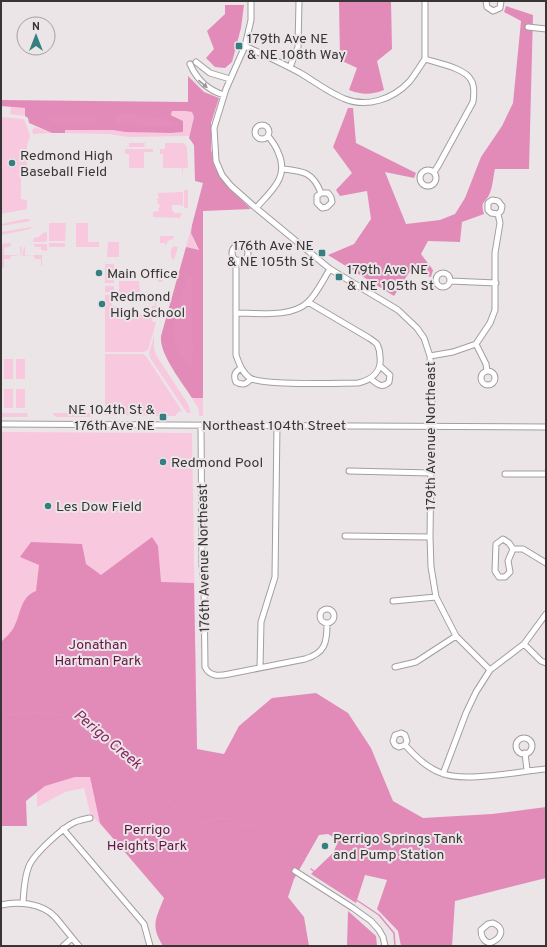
<svg xmlns="http://www.w3.org/2000/svg" width="547" height="947" viewBox="0 0 547 947" font-family="Overpass,sans-serif">
  <style>
    .green { fill: #f8c8df }
    .forest { fill: #e28bb9 }
    .water { fill: #e48dbb }
    .lines { fill: none; stroke-linecap: round; stroke-linejoin: round }
    .stream { stroke: #e48dbb; stroke-width: 1.5 }
    .minor-casing { stroke: #a39ea0; stroke-width: 7 }
    .minor { stroke: #fff; stroke-width: 5 }
    .oneway { fill: #9b9a9a }
    .poi-dot { fill: #367f81; stroke: #ebe5e8; stroke-width: 1.5 }
    .labels { text-anchor: middle; stroke-width: 4; stroke-linejoin: round; paint-order: stroke }
    .poi-label { font-size: 14px; fill: #373536; stroke: #ebe5e8; text-anchor: start }
    .street-label { font-size: 14px; fill: #373536; stroke: #ebe5e8 }
    .park-label { font-size: 14px; fill: #611443; stroke: #ebe5e8 }
    .water-label { font-size: 15px; font-style: italic; fill: #8b2763; stroke: #ebe5e8 }
  </style>
  <rect width="100%" height="100%" fill="#ebe5e8"/>
  <path class="green" d="M11,107L25,108V116L10,114Z
    M172,111H185L192,112L194,117L189,136L128,137L109,134L65,133V130H113L125,132L171,133L183,132V121L171,114Z
    M1,117L23,119L25,121L30,136L27,146V174L21,175V199L27,200V209L1,214Z
    M35,127L52,133L33,134L32,130Z
    M129,143H145L144,147H129Z
    M165,143H184L187,147L188,168H183V176L182,168H163V154H160V149H165Z
    M125,149H153V152H144V168H129V154H125Z
    M184,190H188V208H184Z
    M183,192V206L180,205H172V211H174V213H182L180,218L153,217V212L159,211L158,208L160,207L159,204H158L157,199L159,198L157,193Z
    M25,219H28L31,221L1,226V224Z
    M49,223H66L65,241H49Z
    M76,223H88V242H99V247H76Z
    M192,225C191,235 194,242 199,251L186,247Z
    M32,227L30,229L1,235V232Z
    M47,232V241L45,242H33L34,238L39,237L43,233Z
    M160,236H174L173,239L168,241L165,246V243H160Z
    M108,242H119V257H107Z
    M11,243V246L4,248V255H20V247H22L21,255L11,256L10,259H4V268H1V244Z
    M49,243H65V247H49Z
    M33,244H47V251L41,250V247H35Z
    M173,246L178,247L174,260L171,258V250Z
    M24,247H25V255H42V266H41V259H35L33,255L22,256Z
    M105,264H114V283H105Z
    M160,269H166L162,282H158V276H160Z
    M119,281H139L140,293L119,294Z
    M105,286H114V293L105,292Z
    M155,294H159L152,321L156,323L148,350L144,352H105V295H111L112,306H117V314H152V306H155Z
    M154,336V348L156,355L188,404L191,413H187L150,358L149,353Z
    M105,354H142L146,356L182,411L178,412L175,416L105,415Z
    M4,359H13V379H4Z
    M16,359H25V379H16Z
    M4,389H13V408H4Z
    M16,389H25V408H16Z
    M192,398H203V416H199V410Z
    M1,413H27L28,417H1Z
    M53,413H94L93,416L89,417H58L54,416Z
    M1,432L192,433L197,749L165,817L166,898L90,813L84,788L65,792L37,807L36,749H1Z"/>
  <path class="forest" d="M339,1H391L392,49L377,61L384,90C371,95 362,95 349,90L357,68L340,60Z
    M225,5H244L241,28L232,62L225,68L215,67L206,58L214,49L207,31L225,14Z
    M506,6L533,15L529,169H495C493,177 493,187 489,195C485,204 480,200 484,214L462,222L460,242L428,241L421,254L433,270L431,277L410,271L394,296L328,255L354,244L371,219L367,191L340,196L336,190L352,173L333,147L348,108H353L356,143L416,173L414,178L385,172L406,224L440,220L455,214L465,198L481,157L502,126L513,103L521,21L504,12Z
    M188,76L204,92L219,98L211,123V149L215,168L226,185L251,209L203,211V398H192C182,382 159,354 161,336L186,247L199,250L191,233L192,225L203,183L195,181L194,145L189,138L194,117L192,112L185,111H172L171,115L183,121V132L171,133L125,132L113,130H65V133H52L29,123L28,118L25,116V108L1,106V100L188,102Z
    M152,537L158,546L161,582L194,583L197,749L224,754L239,726L272,698L316,693L348,713L371,748L393,801L423,818L492,814L546,807V878L455,901L452,946H401L398,931L377,909L387,880L365,875L356,903L311,874L333,853L337,844L335,838L328,834L319,835L294,879L288,897L304,917L309,946H163C150,925 156,919 164,898L100,823L90,777H75L45,786L26,801L27,826H1V642C5,638 11,633 14,627C21,614 20,597 36,591L39,565L20,557L31,542L82,544L86,564L101,575Z
    M348,911L376,936L377,946H347Z"/>
  <path class="water" d="M126,113L171,120L175,123L171,127L117,124L114,121L118,114Z
    M48,115H94L98,117L95,122L91,124H56L50,120Z
    M188,276L192,278V282L193,355L191,366H189C184,359 178,352 175,344C170,330 183,291 188,276Z"/>
  <g class="lines">
    <path class="stream" d="M1,715L44,712L67,716L119,759L151,789
      M157,792L192,821L204,823L221,818L231,819L246,825L267,828L278,843L288,850L297,853L304,860
      M311,869L331,884
      M337,887L379,915L394,933L395,946"/>
    <defs>
      <path id="minor" d="M251,1V20L245,46L226,89L214,128L216,161L222,175L231,186L256,208L330,269L398,310L417,328L424,338L430,356L432,389L430,537L431,567L436,597L456,636L490,670
        M486,1L487,7L493,11L500,8L501,1
        M528,27L546,29
        M245,46C264,55 284,64 302,74C315,82 331,94 345,99C367,108 393,99 409,82C415,75 420,66 425,59C437,63 465,68 471,80C475,86 474,95 473,102L438,166L434,172
        M425,59V1
        M196,62L210,73L230,79
        M190,64C197,80 207,90 224,95
        M290,67L298,47L299,1
        M255 132a7 7 0 1 1 14 0a7 7 0 1 1-14 0Z
        M283,169C303,171 313,172 321,193L317,196V203L322,208L327,207L332,202L331,197L328,193H321
        M420 178a8 8 0 1 1 16 0a8 8 0 1 1-16 0Z
        M256,208C271,191 290,177 278,152C276,146 272,141 268,136
        M232 253a8 8 0 1 1 16 0a8 8 0 1 1-16 0Z
        M238,260L236,265V355C239,363 242,373 250,378C263,386 338,383 358,383C371,380 382,372 380,357C380,353 379,348 377,344C375,342 372,340 369,338L308,302
        M436 280a7 7 0 1 1 14 0a7 7 0 1 1-14 0Z
        M450,281L496,283
        M236,313C257,313 292,318 308,302C317,293 323,280 330,269
        M430,356L453,352L476,344
        M241,368C235,372 233,375 236,382C243,386 246,384 251,379
        M481 378a7 7 0 1 1 14 0a7 7 0 1 1-14 0Z
        M487,371L486,364L476,344L490,323L495,310V253L500,223L498,214L501,211L502,206L498,201L492,200L488,203V210L491,213L498,214
        M371,379C377,384 382,389 389,382L390,375L380,366
        M1,424L546,427
        M201,425L202,565L204,586L205,667C210,677 219,676 229,674L305,659C325,653 327,643 327,624
        M349,471L431,473
        M505,474H546
        M345,536L430,537
        M503,539L509,543L513,549L508,561L510,572L505,577H499L495,571L496,544Z
        M513,549H523L546,563
        M393,601L436,597
        M320 616a7 7 0 1 1 14 0a7 7 0 1 1-14 0Z
        M524,644L541,661L546,663
        M395,667L416,662L456,636
        M260,668L261,622L275,577L277,425
        M516 746a8 8 0 1 1 16 0a8 8 0 1 1-16 0Z
        M405,745L399,747L395,745L393,741L395,735L401,733L405,735L407,741L405,745C416,757 426,767 441,773C464,783 520,771 546,769
        M525,753L527,770
        M443,774L466,713L476,692L490,670L524,644L546,614
        M63,829L139,918L144,924L150,946
        M295,871L353,908L371,921L379,930L383,937L385,946
        M23,903C24,890 24,878 29,866C34,854 62,828 75,822C80,820 85,819 90,818
        M1,905C18,901 42,903 55,917C63,926 71,937 79,946
        M493,923C507,929 500,940 489,943C483,941 481,935 481,930L488,924Z
        M63,946L72,938"/>
    </defs>
    <use href="#minor" class="minor-casing"/>
    <use href="#minor" class="minor"/>
  </g>
  <defs><path id="oneway-solid" d="M-6-.8H1V-3.2L6.5 0L1 3.2V.8H-6Z"/></defs>
  <use class="oneway" href="#oneway-solid" transform="translate(203 84) rotate(41)"/>
  <g class="poi-dot">
    <rect x="235" y="42" width="8" height="8" rx="2"/>
    <circle cx="12" cy="163" r="4"/>
    <rect x="318" y="249" width="8" height="8" rx="2"/>
    <circle cx="99" cy="273" r="4"/>
    <rect x="335" y="273" width="8" height="8" rx="2"/>
    <circle cx="102" cy="304" r="4"/>
    <rect x="159" y="413" width="8" height="8" rx="2"/>
    <circle cx="163" cy="462" r="4"/>
    <circle cx="48" cy="506" r="4"/>
    <circle cx="325" cy="846" r="4"/>
  </g>
  <g class="labels">
    <g class="poi-label">
      <text x="247" y="43">179th Ave NE<tspan x="247" dy="16">&amp; NE 108th Way</tspan></text>
      <text x="20" y="160">Redmond High<tspan x="20" dy="16">Baseball Field</tspan></text>
      <text x="314" y="250" text-anchor="end">176th Ave NE<tspan x="314" dy="16">&amp; NE 105th St</tspan></text>
      <text x="347" y="274">179th Ave NE<tspan x="347" dy="16">&amp; NE 105th St</tspan></text>
      <text x="107" y="278">Main Office</text>
      <text x="110" y="301">Redmond<tspan x="110" dy="16">High School</tspan></text>
      <text x="155" y="414" text-anchor="end">NE 104th St &amp;<tspan x="155" dy="16">176th Ave NE</tspan></text>
      <text x="171" y="467">Redmond Pool</text>
      <text x="56" y="511">Les Dow Field</text>
      <text x="333" y="843">Perrigo Springs Tank<tspan x="333" dy="16">and Pump Station</tspan></text>
    </g>
    <g class="street-label">
      <text x="274" y="430">Northeast 104th Street</text>
      <text transform="translate(430 436) rotate(-90)" y="5">179th Avenue Northeast</text>
      <text transform="translate(203 558) rotate(-91)" y="5">176th Avenue Northeast</text>
    </g>
    <g class="park-label">
      <text x="98" y="649">Jonathan<tspan x="98" dy="16">Hartman Park</tspan></text>
      <text x="147" y="834">Perrigo<tspan x="147" dy="16">Heights Park</tspan></text>
    </g>
    <g class="water-label">
      <text transform="translate(108 739) rotate(40)" y="5">Perigo Creek</text>
    </g>
  </g>
  <rect width="547" height="947" fill="none" stroke="#373536" stroke-width="4"/>
  <g transform="translate(36 36)"><circle r="19" fill="#ebe5e8" stroke="#a39fa1"/>
  <path d="M0-3L7 15L0 10L-7 15Z" fill="#367f81"/>
  <text y="-6" font-size="11" font-weight="bold" text-anchor="middle" fill="#373536">N</text>
  </g>
</svg>
